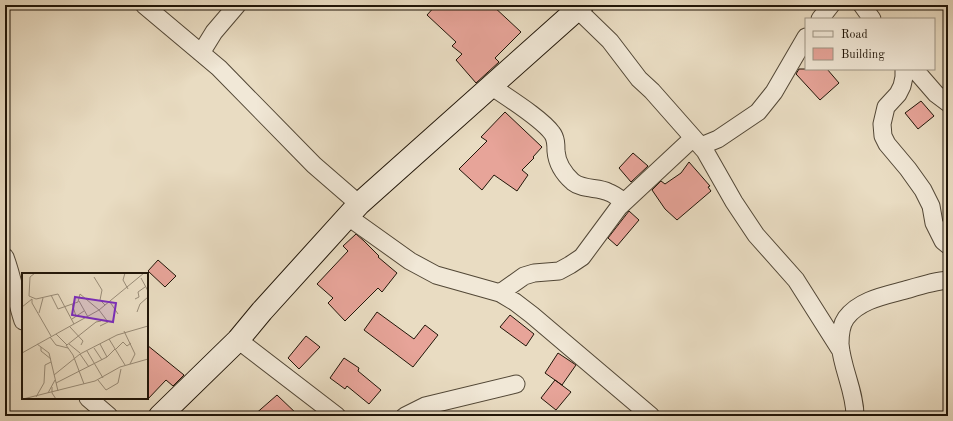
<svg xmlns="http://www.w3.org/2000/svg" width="953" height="421" viewBox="0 0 953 421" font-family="'Old Standard TT',serif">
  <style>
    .building { fill: #e7a499; stroke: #201508 }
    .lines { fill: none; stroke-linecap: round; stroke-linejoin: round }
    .street-casing { stroke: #524736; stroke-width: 19 }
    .secondary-casing { stroke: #201508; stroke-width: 24 }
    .street { stroke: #f1e8d7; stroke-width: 17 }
    .secondary { stroke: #f1e8d7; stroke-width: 22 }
    .inset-road { fill: none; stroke: #998c78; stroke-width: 1 }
    .view { fill: #7b2cbf; fill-opacity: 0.15; stroke: #7b2cbf; stroke-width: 2 }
    .inset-edge { fill: none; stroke: #201508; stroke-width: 2 }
  </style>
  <rect width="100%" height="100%" fill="#e9dcc2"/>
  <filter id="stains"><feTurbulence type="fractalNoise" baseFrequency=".005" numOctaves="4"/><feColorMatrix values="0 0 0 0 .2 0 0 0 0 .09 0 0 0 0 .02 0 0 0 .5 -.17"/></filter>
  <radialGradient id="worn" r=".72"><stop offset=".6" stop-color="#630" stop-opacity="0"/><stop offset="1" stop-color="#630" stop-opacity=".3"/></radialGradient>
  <path class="building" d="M436,5H492L521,32L495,58L499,62L476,83L456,60L462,54L452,46L456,42L427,15Z
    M799,69H827L839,83L820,100L796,74Z
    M921,101L934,116L918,129L905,113Z
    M505,112L542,147L533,157L534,158L522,170L528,175L517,191L494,175L482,190L459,169L487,141L481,137Z
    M633,153L648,166L631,182L619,168Z
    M689,162L710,186L708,187L711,191L677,220L665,209L652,190L661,181L665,184L681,173Z
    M629,211L639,220L617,246L608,238Z
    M356,234L364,241L379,256L378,257L397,273L382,292L378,288L345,321L328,303L333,298L317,284L348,251L343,246Z
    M158,260L176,276L165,287L148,271Z
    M377,312L414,339L425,325L438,335L413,367L364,330Z
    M510,315L534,334L526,346L500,327Z
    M306,336L320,347L299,369L288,358Z
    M147,345L184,375L173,386L166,380L147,400Z
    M558,353L576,365L562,385L545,373Z
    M344,358L359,368L358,371L381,390L369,404L347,386L345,389L330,378Z
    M555,380L571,392L556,410L541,398Z
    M277,395L299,416H253Z"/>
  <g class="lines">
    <defs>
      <path id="street" d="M144,5L219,68L314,165L359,204
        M862,5L872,19
        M577,9L610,41L639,79L652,91L705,151L734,202L756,235L796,280L841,351
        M820,19L831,5
        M201,53L214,32L237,5
        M904,69V77L902,86L898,94L886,107L882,124L883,136L887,144L908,169L923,190L931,206L934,223L943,241L948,245
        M913,69L916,71L936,94L948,103
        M491,86C508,98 541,118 552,133C556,138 556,145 556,151C557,164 564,174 573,182C583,190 598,187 608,192C614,194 619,198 624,202
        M701,146L718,139L758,112L774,92L806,37
        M347,216L410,261L436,275L500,293L515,302L532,315L651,416
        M5,257C13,278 16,300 23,321
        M500,293L524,276L534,273L559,271L570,265L582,257L619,207L693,138
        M238,340L337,416
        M88,398L109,416
        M405,416L425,406L516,384
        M855,416C855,391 842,369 840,344C840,336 841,325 846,318C860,299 888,295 909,289C922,285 935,281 948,280"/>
      <path id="secondary" d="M160,416L238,340L262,311L359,204L582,5"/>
    </defs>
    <use href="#street" class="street-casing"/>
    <use href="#secondary" class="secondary-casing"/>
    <use href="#street" class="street"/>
    <use href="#secondary" class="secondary"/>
  </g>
  <g transform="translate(22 273)">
    <rect width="126" height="126" fill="#e9dcc2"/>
    <path class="inset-road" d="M13,0L8,4L7,23L14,26L36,21L52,51M103,0L101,7L106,16M72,4L80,17L78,27L83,32M119,5L126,18M29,22L36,36L56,29L58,21L77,37M10,26V30L29,63M113,26L117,24L116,19L123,14M57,28L66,44M88,29L96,41M50,31L54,43M0,34L10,26M77,37L86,49L78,53M115,39L118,31L126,24M17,40L21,25M50,46L62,38M48,54L61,68L59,72M102,58L113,81L108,91M34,61L45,72L74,49L79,48M28,64L34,72L46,75M87,66L103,92M15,71L27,80L36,118M47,71L58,80M78,71L85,84M44,72L51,82L62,111M19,74V78L29,86M72,75L80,87M94,76L101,69L105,73L109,70M65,78L81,105M0,80L77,37L122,0M58,81L67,94M32,102L58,81L95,62L126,53M76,107L84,117M34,110L85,84L93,76M30,114V120L34,126M84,117L96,110L99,96M26,120L33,107M14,124L22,110L23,92L29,89M1,126L73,108L98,94L126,86"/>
    <path class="view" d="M53,24L94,30L91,49L50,42Z"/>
    <rect width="126" height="126" class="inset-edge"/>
  </g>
  <rect width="953" height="421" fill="none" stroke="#e9dcc2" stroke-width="20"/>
  <rect x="6" y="6" width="941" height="409" fill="none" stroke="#201508" stroke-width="2"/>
  <rect x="10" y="10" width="933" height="401" fill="none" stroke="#201508"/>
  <rect x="805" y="18" width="130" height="52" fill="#f1e8d7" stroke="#9d9484"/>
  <rect x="813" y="31" width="20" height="6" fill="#f1e8d7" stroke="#9d9484"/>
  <text x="841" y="38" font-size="12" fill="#201508">Road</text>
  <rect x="813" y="48" width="20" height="12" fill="#e7a499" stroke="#9d9484"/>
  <text x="841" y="58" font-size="12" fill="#201508">Building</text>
  <rect width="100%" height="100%" filter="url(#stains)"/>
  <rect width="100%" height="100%" fill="url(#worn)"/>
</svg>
